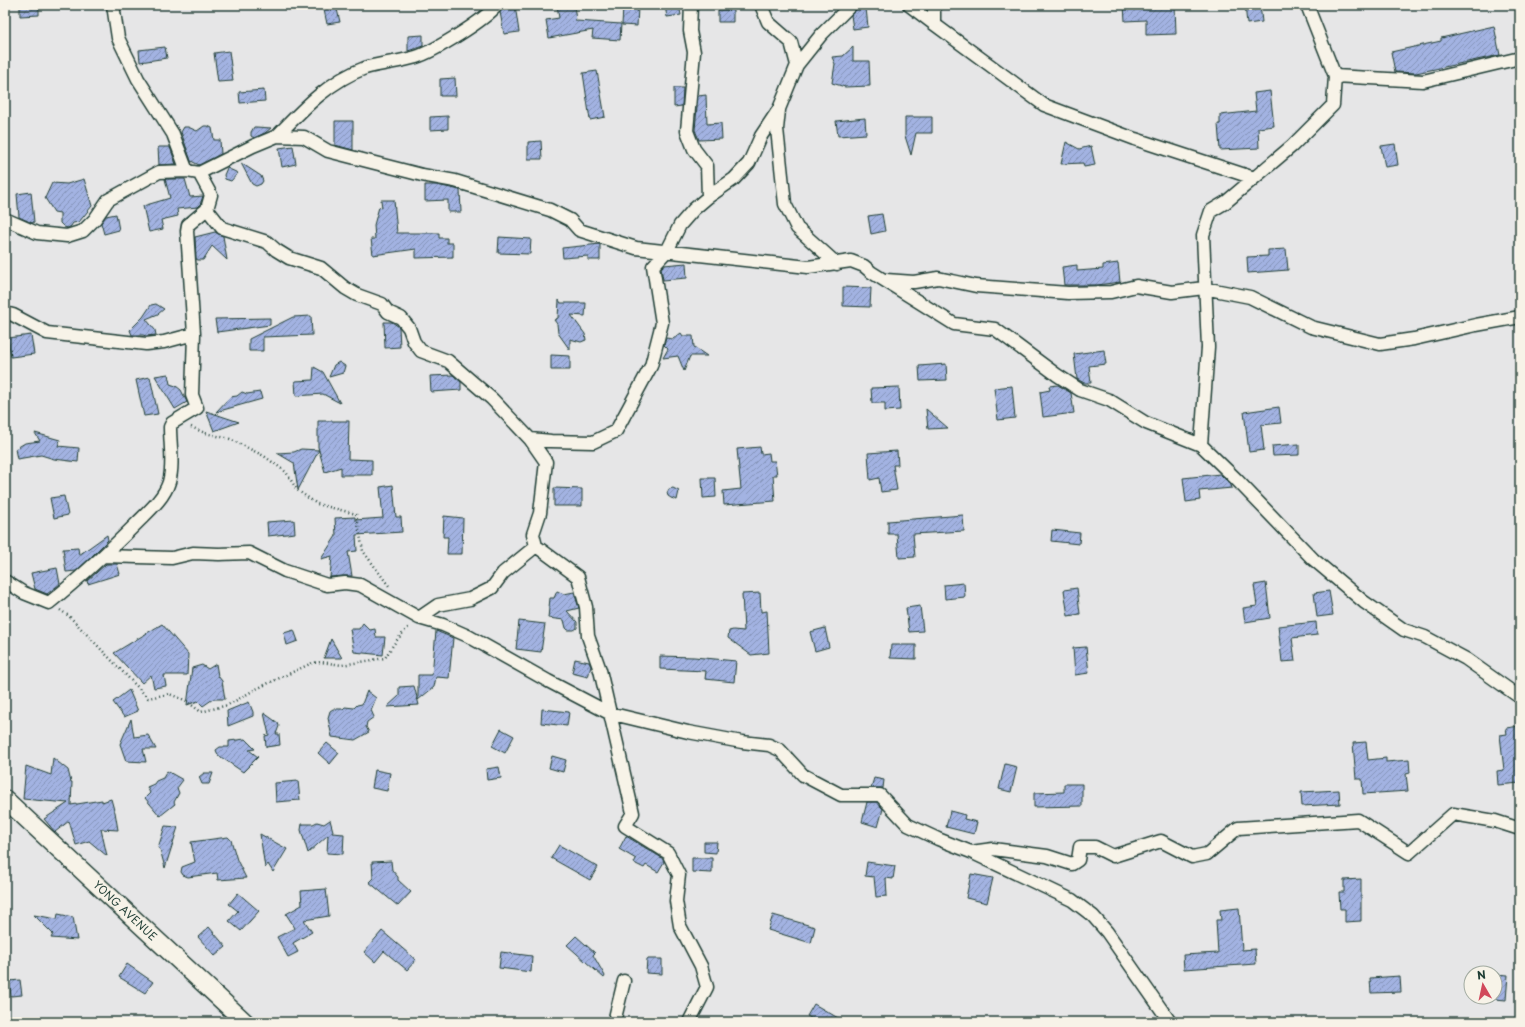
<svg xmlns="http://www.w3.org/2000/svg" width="1525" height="1027" viewBox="0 0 1525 1027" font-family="'Playpen Sans',sans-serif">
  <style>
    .building { fill: url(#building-hatch); stroke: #1f3d34 }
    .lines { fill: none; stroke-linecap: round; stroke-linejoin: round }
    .street-casing { stroke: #1f3d34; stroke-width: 15 }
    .secondary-casing { stroke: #1f3d34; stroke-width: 20 }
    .path { stroke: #1f3d34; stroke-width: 2.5; stroke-dasharray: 1 3; stroke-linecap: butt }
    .street { stroke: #f7f3e8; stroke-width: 12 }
    .secondary { stroke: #f7f3e8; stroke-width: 17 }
    .labels { text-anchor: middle; stroke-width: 3; stroke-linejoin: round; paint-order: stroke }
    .street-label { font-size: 11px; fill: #1f3d34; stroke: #f7f3e8 }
  </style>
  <defs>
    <pattern id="building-hatch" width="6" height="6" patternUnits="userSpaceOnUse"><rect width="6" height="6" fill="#a3b3e2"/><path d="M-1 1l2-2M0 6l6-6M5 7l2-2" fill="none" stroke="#8493b8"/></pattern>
  </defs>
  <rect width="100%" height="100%" fill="#e6e6e7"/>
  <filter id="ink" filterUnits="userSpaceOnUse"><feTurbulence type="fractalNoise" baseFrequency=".025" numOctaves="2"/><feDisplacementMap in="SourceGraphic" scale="8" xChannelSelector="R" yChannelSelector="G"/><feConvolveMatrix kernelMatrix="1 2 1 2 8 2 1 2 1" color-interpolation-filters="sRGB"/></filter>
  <g filter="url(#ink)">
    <path class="building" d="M20,5H39V15L20,16Z
      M323,5H336L340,22L327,24Z
      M504,5H515L519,32L504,34L500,12Z
      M557,5H574L576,21L621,24L620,40L592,38L593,30L549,38L546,20L559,18Z
      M679,5L681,15L667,17L665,6Z
      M1124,5H1175L1176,34L1146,35V20L1125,21Z
      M1245,5H1260L1262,22L1247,24Z
      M623,7H638L637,26L622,25Z
      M866,8L868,27L853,29L851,15L857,9Z
      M718,10H733V22H718Z
      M1494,26L1500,55L1416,73L1395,72L1391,52L1441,41V38Z
      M423,35V46L408,51V36Z
      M165,47L167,58L140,62L139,50Z
      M853,47V61H869L870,86L845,87L832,83L835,64L832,57L843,56Z
      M229,51L233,81L218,82L214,53Z
      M597,71L605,117L590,120L583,73Z
      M455,78L456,96H440V79Z
      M674,88H683L682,106L674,107Z
      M264,90L265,101L240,103L239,92Z
      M1270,91L1274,126L1258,128L1259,148L1220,150L1218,124H1220V115L1256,111L1254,93Z
      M706,95L707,124L721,123L722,139L699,140L695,130L698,96Z
      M448,116V129L430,130V117Z
      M905,117H932V133H916L911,155L905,136Z
      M865,118L866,134L838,136L836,121Z
      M335,121H353V150L335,145Z
      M204,126H208L212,128L214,140H220L221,154L199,165L191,161L181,132L184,127H188L197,131Z
      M254,127H256L271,128L265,133L254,138L251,136V132Z
      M541,141L542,159H528V142Z
      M1066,142L1079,149L1091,146L1095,165L1084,167L1083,163L1061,164Z
      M1395,144L1398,165L1385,167L1381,146Z
      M293,146L296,164L282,167L279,148Z
      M158,147H170L176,164L159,165Z
      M241,163L261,176L263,181L261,184L256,186L252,184Z
      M227,168L238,173L231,181L225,179L224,175Z
      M84,179L92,206L79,222L73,223L71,226L68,228L64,227L60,223V213L54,212L45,198L52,183L67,184Z
      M165,179H185L190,197L203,196L200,205L198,207L177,209L178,216L161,220L163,229L149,232L143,206L170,198Z
      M425,185H437L460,190L461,212H448V200L425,201Z
      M31,192L34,222L32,223L19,217L17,194Z
      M381,200H394L397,233H439V238H447V243H453V257L416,258V249L373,255L371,239H375L374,225L379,207L382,208Z
      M116,214L119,230L104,234L101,223L106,216Z
      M882,214L885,231L871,234L868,216Z
      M215,232L223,236L227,260L212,246L203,260H198L196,259L195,237Z
      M499,237L531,239L530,254L498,253Z
      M600,244V260H588V256L563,258L562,248Z
      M1286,249L1288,270L1248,273L1247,257L1268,256V250Z
      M686,263L687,278L663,280L661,268L664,265Z
      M1118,263L1120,282L1097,285H1064L1062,267L1077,265V271L1103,269V265Z
      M843,287L871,288L870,307L843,306Z
      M559,300L561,303H586L585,316L571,315L585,334L586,340L581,342L570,339V350L558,333L557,324L554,320L558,318Z
      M156,304L164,309L158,314L146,319L155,330L156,335L146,336L143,335H132L130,330L143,317L151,305Z
      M311,316L312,335L263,337V351H249V339L293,317Z
      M270,318V325L217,332L215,319Z
      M384,322H392L399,327L400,347L385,348Z
      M681,333L683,336H693L694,347L707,356H690L684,371L678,356L663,358L668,349L664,345L666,338L673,339Z
      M31,335L34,354L11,357L8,338Z
      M1104,350L1106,364L1089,366L1091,383H1084L1077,379L1074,354Z
      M551,355L570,356V370H551Z
      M339,362L345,366L343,373L329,377L334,365Z
      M946,364L947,380L920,381L919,366Z
      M314,367L323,372L340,403L323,394L296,396L295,381L313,380Z
      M168,374L170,384L176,386L181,390L187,402L175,409L155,376Z
      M453,375L461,382V390L431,392L430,376Z
      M150,377L158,414L144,416L136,380Z
      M1058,385L1071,393L1074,413L1043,417L1040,392L1050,390L1049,386Z
      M1012,386L1015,418L998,420L994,388Z
      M899,387L900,410L885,411V403H872L871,388Z
      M242,392L247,394L260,392L262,399L216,412L230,397L237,396Z
      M1279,407L1281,423L1261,425L1264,450L1249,452L1244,412Z
      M926,409L948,428L928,429Z
      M206,411L239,422L214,431Z
      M318,421H349L348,459L372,460V475H341V467L325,472L318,447Z
      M35,433L60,440L58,446L79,448L78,462L54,459L41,455L17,459L15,449L25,443L40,441Z
      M1299,444V455L1273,456L1272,446Z
      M760,447L761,454L769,453L770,461H775L777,475H773L775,501L724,505L723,491L741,489L737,449Z
      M301,449L319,450L298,490L294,463L277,453L294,452Z
      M897,451L898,465H893L897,490L881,492L879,478L870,480L868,453Z
      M1220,474L1231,485L1232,488L1199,491L1200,500L1186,502L1183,478Z
      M702,478H715L716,497L703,498Z
      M393,485L396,517H401L402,532L356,535L357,551L348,552L352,576H344L330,577L332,556L321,559L336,536L335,518L355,517V520L383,518L380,487Z
      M554,488L582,489V506H554Z
      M673,488L679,491L677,500L671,498L668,496L667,493L669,489Z
      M64,496L68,515L54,518L50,498Z
      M963,515L964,531L913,534L915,557L899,558L897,534H888V521Z
      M444,516L463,518L462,554H447L448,537H443Z
      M294,520L295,533L268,536L267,522Z
      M1052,530L1080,533L1079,544L1051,541Z
      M107,535L108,540L89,559L76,571L66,572L63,549L78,548L79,555Z
      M106,564H117L120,574L88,584L87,581Z
      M57,568L60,584L47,594L35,589L31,573Z
      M964,583L965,597L945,599L944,585Z
      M1266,583L1270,618L1245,622L1243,608L1257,606L1254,585Z
      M1077,588L1080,614L1068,616L1064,590Z
      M557,591L564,594L574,592L579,608L567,611L577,622V628L574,630H568L566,628L564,620L548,618L550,598H554Z
      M1329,591L1333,615L1317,617L1314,593Z
      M760,593L761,612L767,611L769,653L751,655L728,638L729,631L733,630L744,631L742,594Z
      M920,606L923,631L909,632L906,608Z
      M519,621L545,624L541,652L516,649Z
      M1316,622L1317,635L1292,638L1295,661L1282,662L1278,626Z
      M363,623L370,630L375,629L376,637H385L383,655L354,652L350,629H359Z
      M162,624L188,654L187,675H164L166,686L154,688L151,675L142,683L114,653Z
      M825,628L829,647L815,651L810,632Z
      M294,630L298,641L287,645L284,633Z
      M436,631L453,638L449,678L436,677L434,687L418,700V675H432Z
      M331,639L342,658H324Z
      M891,645H916V659L890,658Z
      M1086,647L1089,673L1075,675L1073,648Z
      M660,656L694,657L736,661L734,682L705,679L706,671L660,669Z
      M575,659L589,662L591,666L588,677L572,673Z
      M216,664L218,676L222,681L225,699H213L203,706L198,701L187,705L192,668L202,665L208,669Z
      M414,686L419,705L387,707L399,696V687Z
      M129,690L138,711L124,717L113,702Z
      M367,691L376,698L371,710L374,717L367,722L366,727L369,732L355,740L332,737L328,718L330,711L333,709H343L345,707L354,708L357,705L362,704Z
      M249,702L253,712V716L228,726L227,711Z
      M542,709L569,712L567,726L541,723Z
      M264,713L278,723L279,726L276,734H279L280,745L266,747L265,736L269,735Z
      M131,719L134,737L148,735L156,749H143L146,762L126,761L120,744Z
      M1520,726V783L1498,785L1497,771L1504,770L1500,735L1507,734L1506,728Z
      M501,729L514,736L505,753L492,746Z
      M245,739L255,749L249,750L258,757L243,772L218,755L216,750L220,747H229V741Z
      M1366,742L1368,760L1386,758V762L1409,760L1410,773L1406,774L1408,791L1363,794L1362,779H1356L1353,743Z
      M327,743L339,753L330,764L318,753Z
      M552,756L566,760L563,772L549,768Z
      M53,758L68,770L71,782H72L71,805L102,800V802L111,799L114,810L115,812L118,830L101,829L107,856L89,841L76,845L69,821L55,832L44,819L68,803L23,799L26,766L51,775Z
      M1005,764L1017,767L1011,792L999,789Z
      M499,767L501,778L487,780L486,769Z
      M375,770L390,773L387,791L372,788Z
      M167,771L183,780L177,788L179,793L174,802L175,804L160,816L145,798L150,793L147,787L154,784L156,781L163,778Z
      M204,773H213L209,784H202L199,777Z
      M874,778L884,780L883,788H871Z
      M298,781L300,800L276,802L275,783Z
      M1064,784H1082V806L1034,807V793L1064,792Z
      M1339,790L1340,804L1302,806L1301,792Z
      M867,802H877L883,809L878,827L862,822Z
      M950,811L965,815L964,819L977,822L974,834L946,827Z
      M330,820L333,831L332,833L344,834L343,854L327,853L328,835L308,853L301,830L302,824H313L317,822L324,824Z
      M165,826L178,827L165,868L160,849L158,848Z
      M260,834L287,849L273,872L268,864L265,868Z
      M626,836L662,858L664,862L658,872L646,865L644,868L634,863L636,859L619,849Z
      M228,837L231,840L237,860L246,878L218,880L217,873L188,877L183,875L181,872L182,867L195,862L191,842Z
      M704,842H717L716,853L704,852Z
      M559,845L598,867L590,880L551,858Z
      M692,858H712V873L692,872Z
      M391,861L392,870L398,877V880L411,892L398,906L369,882L373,878L372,862Z
      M867,862L895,866L893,879L886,878L887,896L876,897L874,877L865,876Z
      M971,874L993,878L987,903L966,898Z
      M1361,879V921L1345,922V909H1340L1339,892H1344V880Z
      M326,889L329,916L304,920L312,932L293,943L298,952L288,957L277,937L295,928L286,914L302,905L301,891Z
      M238,893L259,911L241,931L229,921L238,911L229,904Z
      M1239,908L1242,950L1255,949L1256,964L1184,969L1183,955L1218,953L1216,920H1221L1220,910Z
      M58,914L73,917L77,940L51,938L53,934L34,915L57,919Z
      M773,915L815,927L811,943L768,930Z
      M209,927L226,947L215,956L198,937Z
      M382,931L416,960L407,970L384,951L375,962L364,952Z
      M576,936L595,953L593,955L605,976L604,978L567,945Z
      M501,952L532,956L531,972L499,968Z
      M647,959H662V974L646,973Z
      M127,964L153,982L145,993L119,977Z
      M1495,974L1508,975L1506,1000L1495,999Z
      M1400,976L1401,992L1371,993L1370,978Z
      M20,980L22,995L11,996L9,981Z
      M814,1004L845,1022H818L807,1016Z"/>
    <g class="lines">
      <defs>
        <path id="street" d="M113,5L118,38L138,79L173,134L187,171L199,173L253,146L277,136L304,137L328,151L422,175L455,181L550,210L570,220L579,230L636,248L808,267L851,261L864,266L871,272L954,324L995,329L1057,375L1080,390L1109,400L1146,423L1201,445L1236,479L1313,559L1364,602L1404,630L1425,637L1466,659L1518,696L1520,695
          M761,5L768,22L791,42L797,65
          M909,5L934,24
          M934,5V24L1044,105L1135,139L1254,178
          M1335,76L1423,81L1520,58
          M779,110L777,129L785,204L797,228L837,264
          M277,136C303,109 329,81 365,68C382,63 399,62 416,57C435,51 485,20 497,5
          M199,173L211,195L207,209L222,228L267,242L276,250L289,258L321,268L345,288L357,295L382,304L388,312L401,318L409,328L414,342L421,351L448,361L492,399L530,439L546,462L540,513L533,534L536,546L503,573L492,588L470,599L438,605L419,618
          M708,197L734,179L749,163L761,136L779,109L797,65L821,35L851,5
          M5,219L37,233L67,236L83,231L95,219L108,200L159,172L187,171
          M886,280L914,282L938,278L976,286L1068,293L1111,292L1136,286L1172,292L1204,288L1250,297L1311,327L1380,344L1414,339L1476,325L1520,317
          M5,313L13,315L47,333L146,344L164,342L194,334
          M530,439L551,441L593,442L616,431L651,366L662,323L653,266L667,251L680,225L694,209L708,197L707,166L694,149L687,131L694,52L690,31L691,5
          M1201,445L1208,347L1203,235L1211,211L1226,202L1292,146L1333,105L1335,76L1307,5
          M536,546L578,577L586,607L588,636L600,670L633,813L625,826L668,853L679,875L676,901L680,926L701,966L707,987L689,1022
          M104,556L172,558L193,553L219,554L249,553L285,571L327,585L345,583L360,585L419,618L443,625L468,636L548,681L609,713L688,732L742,742L769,745L780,750L803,775L841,795H880L908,825L938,839L971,852L993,849L1047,856L1072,864L1078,860L1080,847H1095L1113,856L1161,841L1192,857L1207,854L1238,828L1358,820L1409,853L1453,814L1495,821L1520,829
          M5,581L24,593L49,603C80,578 109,551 137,523C149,511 164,498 169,482C174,465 170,445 170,427L172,423L197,408L192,395L194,334L187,231L188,225L207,209
          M971,852L1072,900L1093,916L1107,932L1170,1022
          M614,1022L624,981"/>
        <g id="secondary">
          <path id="s1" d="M5,799L245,1022"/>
        </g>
      </defs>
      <use href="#street" class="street-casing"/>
      <use href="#secondary" class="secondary-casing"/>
      <path class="path" d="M191,427L205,433L230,439L264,456L286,472L297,490L317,504L356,514L363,551L389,586
        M60,610L69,616L148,698L169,694L185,700L201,712L228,705L256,689L312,663L321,662L342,665L385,658C392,646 400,635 410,626"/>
      <use href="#street" class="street"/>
      <use href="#secondary" class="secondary"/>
    </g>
  </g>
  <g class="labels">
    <g class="street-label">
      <text dy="4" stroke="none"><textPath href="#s1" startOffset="164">YONG AVENUE</textPath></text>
    </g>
  </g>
  <rect width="1525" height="1027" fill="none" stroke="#f7f3e8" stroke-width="20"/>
  <rect x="10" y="10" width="1505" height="1007" fill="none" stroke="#1f3d34" stroke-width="1.5" filter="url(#ink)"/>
  <g transform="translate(1483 985) rotate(351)"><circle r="19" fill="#f7f3e8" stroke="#a1aaa0"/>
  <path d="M0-3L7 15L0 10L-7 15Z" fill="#d1495b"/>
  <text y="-6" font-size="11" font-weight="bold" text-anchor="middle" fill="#1f3d34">N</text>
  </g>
</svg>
